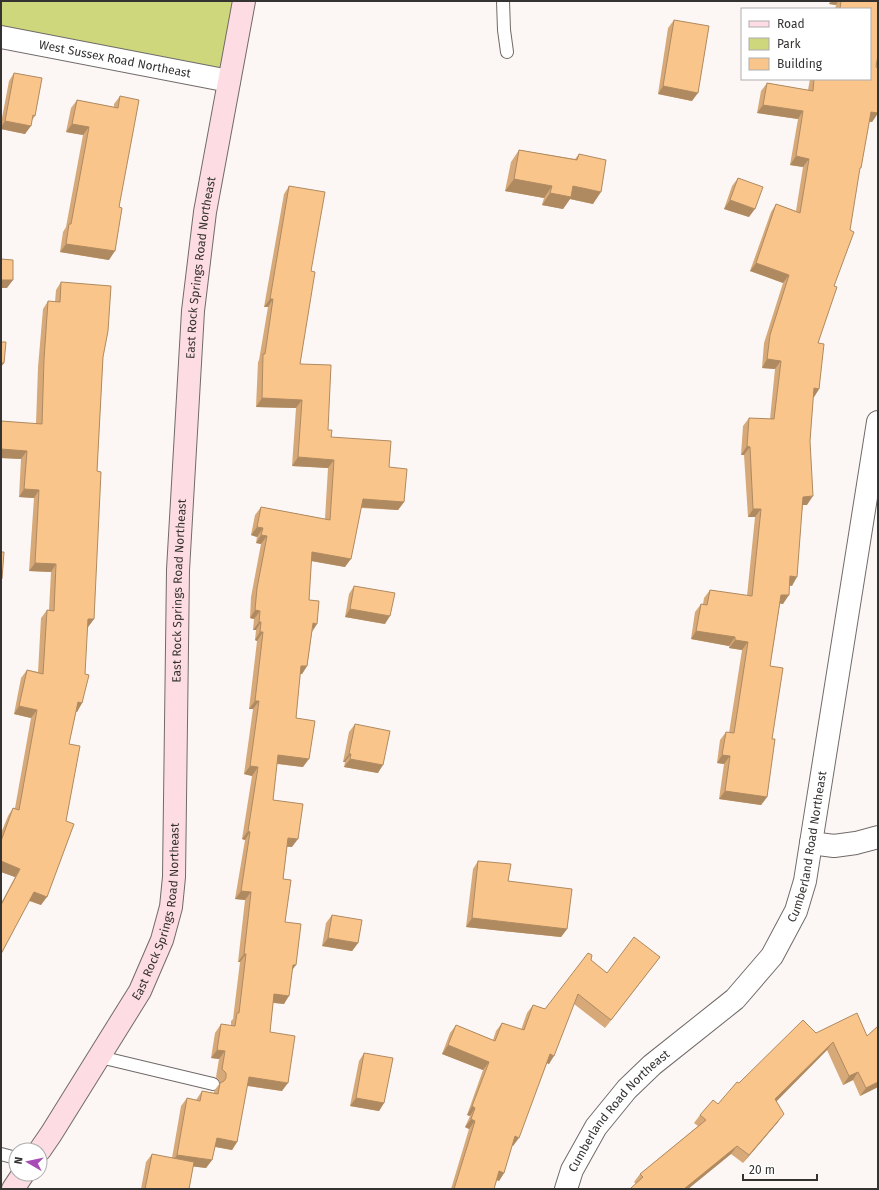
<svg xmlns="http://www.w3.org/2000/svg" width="879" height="1190" viewBox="0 0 879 1190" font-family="'Fira Sans',sans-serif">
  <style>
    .green { fill: #cfd77c }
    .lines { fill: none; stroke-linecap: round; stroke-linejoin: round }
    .lane-casing { stroke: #706b69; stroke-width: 14 }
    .street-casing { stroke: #706b69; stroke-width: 24 }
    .secondary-casing { stroke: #706b69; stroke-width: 24 }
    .lane { stroke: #fff; stroke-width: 12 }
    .street { stroke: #fff; stroke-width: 22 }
    .secondary { stroke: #fedce3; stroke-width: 22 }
    .wall { fill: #d7a978 }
    .shaded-wall { fill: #af8a61 }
    .building { fill: #fac58b; stroke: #af8a61 }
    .labels { text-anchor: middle; stroke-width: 4; stroke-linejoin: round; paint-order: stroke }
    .street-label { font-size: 12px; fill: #353332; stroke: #fff }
  </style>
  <rect width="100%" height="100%" fill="#fcf7f4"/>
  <path class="green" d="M1,1H246L233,78L1,28Z"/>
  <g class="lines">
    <defs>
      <path id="lane" d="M503,1L504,30L507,52
        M100,1057L213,1084
        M1,1154L16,1158"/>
      <g id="street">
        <path id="s1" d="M1,37L229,81"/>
        <path d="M811,843L834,846L856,843L878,837"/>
        <path id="s2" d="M566,1189L572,1170L596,1127L627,1089L652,1065L735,999L772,956L796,911L805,881L811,843L878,422"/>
      </g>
      <g id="secondary">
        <path id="s3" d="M40,1150L51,1134L140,991L162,940L171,907L174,877L178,570L193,311L205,212L244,1"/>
        <path d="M13,1189L23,1174"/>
      </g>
    </defs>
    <use href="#lane" class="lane-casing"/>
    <use href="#street" class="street-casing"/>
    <use href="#secondary" class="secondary-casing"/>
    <use href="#lane" class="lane"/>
    <use href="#street" class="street"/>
    <use href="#secondary" class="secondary"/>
  </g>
  <path class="wall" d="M830,1H878L876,67L878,113L872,122L869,121L834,286L818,343L819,389L814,397H813L810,441L807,505H803L792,586L789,585L783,604L780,603L770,666L772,739L767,797L761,805L719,799L724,764L717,763L720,740L726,732L729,733L742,650L729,648V646L691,639L695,612L701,604H703L704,598L710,590L747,596L755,517H748L744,455H741L743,426L749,418L770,419L775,369L762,368L764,343L783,283L750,271L771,212L776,204L796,211L803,167L790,165L798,119L757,113L761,91L767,83L808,90L810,79H870V9H835L836,5L829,4Z
    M674,20L692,101L658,94L668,28Z
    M14,73L35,116L32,120L25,134L1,129V123L9,81Z
    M120,96L109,260L60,252L63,232L66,227L83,135L66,132L71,108L77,100L114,107V104Z
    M519,150L575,159L579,154L593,204L570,199L563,209L542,205L544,198L505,191L511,162Z
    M738,178L749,217L724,209L732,186Z
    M289,186L311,271L300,364L331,437L389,467L404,502L398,510L361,508L345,567L311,561L309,600L312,632L307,666L302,674H300L296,718L303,767L277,764L273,800L292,847H287L283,879L285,922L292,970L284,1004L273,1003L270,1032L282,1091L247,1086L237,1142L232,1150L215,1147L212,1160L206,1168L193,1166L189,1189H141L146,1162L152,1154L172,1158L181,1106L187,1098L196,1100L202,1091L214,1093V1091L220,1083V1082L216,1077L219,1059L211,1058L215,1033L221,1024L231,1026V1021L233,1019L240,962H238L245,900L235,899L245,840L242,839L252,776L244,774L253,709H249L257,641L255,640L256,630H253L254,619L250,618L251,597L261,544L256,543L257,537L251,535L255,515L261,507L325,519L328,468L292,466L296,408L256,407L258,362L259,360L268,307H264L284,194Z
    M61,282L103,357L97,471L94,619L88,627H87L82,703L77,712L76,711L69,744L41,905L29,901L1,954V903L15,877L1,872V833L8,816L13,808H15L31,718L14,714L21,678L27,670L38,672L41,618L47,610H49L51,572L29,571L34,498L19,497L21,459L1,458V421L36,424L38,367L43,309L48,301L55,302L56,290Z
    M354,586L385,624L345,617L349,594Z
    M355,724L378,773L344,767L345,762H343L349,732Z
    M478,861L508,881L567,929L561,937L466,927L473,869Z
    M332,915L358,943L352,951L322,946L326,923Z
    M660,957L605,1028L574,1004L549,1064L547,1063L513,1146H512L504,1173L499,1181L497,1180L494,1189H451L469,1129L465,1127L470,1116L467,1115L483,1070L442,1054L450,1033L456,1025L493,1040L496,1031L502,1023L521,1030L527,1013L533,1005L545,1009L591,960L607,973Z
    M878,1026V1087L860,1096L853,1080L843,1085L827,1050L776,1101L778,1122L743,1163L731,1154L688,1189H630L636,1184L634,1182L640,1174L698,1126L694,1123L700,1115L718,1104L739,1083L816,1033L867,1036Z
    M364,1053L384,1103L379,1111L350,1106L359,1061Z"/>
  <path class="shaded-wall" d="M832,1H838L836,5L829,4Z
    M663,86L698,93L692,101L658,94Z
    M763,105L803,111L798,119L757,113Z
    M871,112L878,113L872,122L865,121Z
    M5,121L31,126L25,134L1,129V127Z
    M72,124L89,127L83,135L66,132Z
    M796,156L809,159L803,167L790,165Z
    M514,179L552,186L544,198L505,191Z
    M573,186L601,192L593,204L570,199L563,209L542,205L550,193Z
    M730,200L755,209L749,217L724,209Z
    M66,244L115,251L109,260L60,252Z
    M756,263L789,275L783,283L750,271Z
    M1,280H13L7,288H1Z
    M270,299H273L268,307H264Z
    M767,359L781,361L775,369L762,368Z
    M1,363H4L1,367Z
    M814,388L819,389L814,397L808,396Z
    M262,398L302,400L296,408L256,407Z
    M747,446L750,447L744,455H741Z
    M1,449L27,451L21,459L1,458Z
    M298,457L334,460L328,468L292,466Z
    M24,489L39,490L34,498L19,497Z
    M813,496L807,505H798L803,497Z
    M363,499L404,502L398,510L357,507Z
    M753,509H761L755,517H748Z
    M257,527L263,528L257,537L251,535Z
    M261,535L267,536L261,544L256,543Z
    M312,552L351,559L345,567L306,560Z
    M35,563L56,564L51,572L29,571Z
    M790,576L797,577L792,586L784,584Z
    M781,595H789L783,604L776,603Z
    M350,609L390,616L385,624L345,617Z
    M255,610L260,611L254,619L250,618Z
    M88,619H94L88,627H82Z
    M259,622H261L256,630H253Z
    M313,623L317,624L312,632Z
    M696,631L735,637L729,646L691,639Z
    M260,632H263L257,641L255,640Z
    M735,640L748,642L742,650L729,648Z
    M301,666H307L302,674H295Z
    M255,701H259L253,709H249Z
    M78,702L82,703L77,712L72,710Z
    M19,706L37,710L31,718L14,714Z
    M349,754H351L345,762H343Z
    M278,755L309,759L303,767L272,763Z
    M722,755L730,756L724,764L717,763Z
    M350,759L383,765L378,773L344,767Z
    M250,766L258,767L252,776L244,774Z
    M725,791L767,797L761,805L719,799Z
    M248,831L250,832L245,840L242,839Z
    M288,838L298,839L292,847L283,846Z
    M1,861L20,869L15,877L1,872Z
    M241,891L251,892L245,900L235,899Z
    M34,892L47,897L41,905L28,900Z
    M472,918L567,929L561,937L466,927Z
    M328,938L358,943L352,951L322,946Z
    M244,954H246L240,962H238Z
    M660,957L654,965L605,1028L611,1020Z
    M293,965H296L290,973Z
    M274,994L289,996L284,1004L268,1002Z
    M833,1042L827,1050L770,1108L775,1099Z
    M448,1045L489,1062L483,1070L442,1054Z
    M217,1050L225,1051L219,1059L211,1058Z
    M550,1054L554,1056L549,1064L544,1062Z
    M858,1072L853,1080L843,1085L849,1076Z
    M249,1077L288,1083L282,1091L243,1085Z
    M878,1082V1087L860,1096L866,1088Z
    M356,1098L384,1103L379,1111L350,1106Z
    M472,1106L475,1108L470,1116L467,1115Z
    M784,1114L778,1122L743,1163L749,1155Z
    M471,1119L475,1121L469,1129L465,1127Z
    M515,1136L519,1138L513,1146L509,1144Z
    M217,1138L237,1142L232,1150L211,1146Z
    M737,1146L731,1154L688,1189H684Z
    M177,1155L212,1160L206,1168L171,1164Z
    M499,1171L504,1173L499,1181L494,1179Z"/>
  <path class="building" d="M841,1H878V55L876,67L878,68V113L871,112L861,168H860L850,230L854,232L834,286L837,287L818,343L824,344L819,389L814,388L810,441L813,496L803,497L797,577L790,576L789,595H781L770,666L783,668L772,739H775L767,797L725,791L730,756L722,755L726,732L734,733L748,642L735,640V637L696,631L701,604L707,605L710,590L752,596L761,509H753L750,447L747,446L749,418L774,419L781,361L767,359L770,335L789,275L756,263L776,204L800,213L809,159L796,156L803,111L763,105L767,83L813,91L814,79H870V9H840Z
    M674,20L709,26L698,93L663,86Z
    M14,73L42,78L35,116L33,115L31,126L5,121Z
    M120,96L139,100L119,207L122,208L115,251L66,244L69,224H71L89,127L72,124L77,100L118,108Z
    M519,150L577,160L579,154L606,160L601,192L573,186L571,197L550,193L552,186L514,179Z
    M738,178L763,187L755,209L730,200Z
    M289,186L325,192L311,271L315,272L300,364L331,365L328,430H332L331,437L391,441L389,467L407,469L404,502L363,499L351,559L312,552L309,600L319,601L317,624L313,623L307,666H301L296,718L315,721L309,759L278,755L273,800L303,804L298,839L288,838L283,879L291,880L285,922L301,924L296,965H293L289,996L274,994L270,1032L295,1036L288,1083L249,1077L237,1142L217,1138L212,1160L177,1155L187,1098L200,1101L202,1091L218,1094L220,1083L224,1081L226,1078V1073L222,1069L225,1051L217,1050L221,1024L235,1026L237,1013H239L246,954H244L251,892L241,891L250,832L248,831L258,767L250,766L259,701H255L263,632H260L261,622H259L260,611L255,610L257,588L267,536L261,535L263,528L257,527L261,507L330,520L334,460L298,457L302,400L262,398L263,354H265L273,299H270Z
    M1,259L13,260V280H1Z
    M61,282L111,286L108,331L103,357L97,471L101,472L94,619H88L85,674L89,675L82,703L78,702L69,744L80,746L66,821L74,824L47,897L34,892L1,954V905L20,869L1,861V841L13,808L19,810L37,710L19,706L27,670L43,674L47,610L54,611L56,564L35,563L39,490L24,489L27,451L1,449V421L42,424L44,359L48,301L60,302Z
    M1,342H6L4,363H1Z
    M1,552H4L2,579L1,578Z
    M354,586L395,593L390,616L350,609Z
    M355,724L390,731L383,765L350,759L351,754H349Z
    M478,861L511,864L508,881L572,889L567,929L472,918Z
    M332,915L362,920L358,943L328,938Z
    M634,937L660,957L611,1020L578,994L554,1056L550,1054L519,1138L515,1136L504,1173L499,1171L494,1189H454L475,1121L471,1119L475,1108L472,1106L489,1062L448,1045L456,1025L495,1041L502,1023L524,1030L533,1005L545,1009L588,953L592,955L591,960L607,973Z
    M857,1013L867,1036L878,1026V1082L866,1088L858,1072L849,1076L833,1042L775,1099L784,1114L749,1155L737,1146L684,1189H631V1188L643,1177L640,1174L706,1120L700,1115L713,1100L718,1104L737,1082L739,1083L803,1020L816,1033Z
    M364,1053L393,1058L384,1103L356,1098Z
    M152,1154L194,1162L189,1189H145Z"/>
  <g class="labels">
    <g class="street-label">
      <text dy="4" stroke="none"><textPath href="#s1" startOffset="116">West Sussex Road Northeast</textPath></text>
      <text dy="4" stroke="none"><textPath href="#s3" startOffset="918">East Rock Springs Road Northeast</textPath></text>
      <text dy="4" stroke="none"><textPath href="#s3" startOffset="594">East Rock Springs Road Northeast</textPath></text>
      <text dy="4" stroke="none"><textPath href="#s2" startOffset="432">Cumberland Road Northeast</textPath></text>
      <text dy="4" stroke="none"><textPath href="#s3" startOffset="270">East Rock Springs Road Northeast</textPath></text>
      <text dy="4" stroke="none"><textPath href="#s2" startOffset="96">Cumberland Road Northeast</textPath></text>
    </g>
  </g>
  <rect width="879" height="1190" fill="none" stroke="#353332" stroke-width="4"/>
  <rect x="741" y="8" width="130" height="72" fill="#ffffff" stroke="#aeadad"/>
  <rect x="749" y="21" width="20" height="6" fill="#fedce3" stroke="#aeadad"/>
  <text x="777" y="28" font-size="12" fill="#353332">Road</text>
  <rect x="749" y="38" width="20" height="12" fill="#cfd77c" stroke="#aeadad"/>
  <text x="777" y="48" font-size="12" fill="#353332">Park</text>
  <rect x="749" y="58" width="20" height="12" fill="#fac58b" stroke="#aeadad"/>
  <text x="777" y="68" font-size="12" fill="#353332">Building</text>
  <g transform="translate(28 1162) rotate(279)"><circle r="19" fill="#ffffff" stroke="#aeadad"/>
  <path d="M0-3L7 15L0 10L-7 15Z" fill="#a84bb6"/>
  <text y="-6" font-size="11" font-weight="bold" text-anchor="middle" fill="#353332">N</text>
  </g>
  <path d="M743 1174v6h74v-6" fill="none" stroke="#353332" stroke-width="2"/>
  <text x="749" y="1174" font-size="12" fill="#353332" stroke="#ffffff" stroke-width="3" paint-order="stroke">20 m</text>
</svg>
